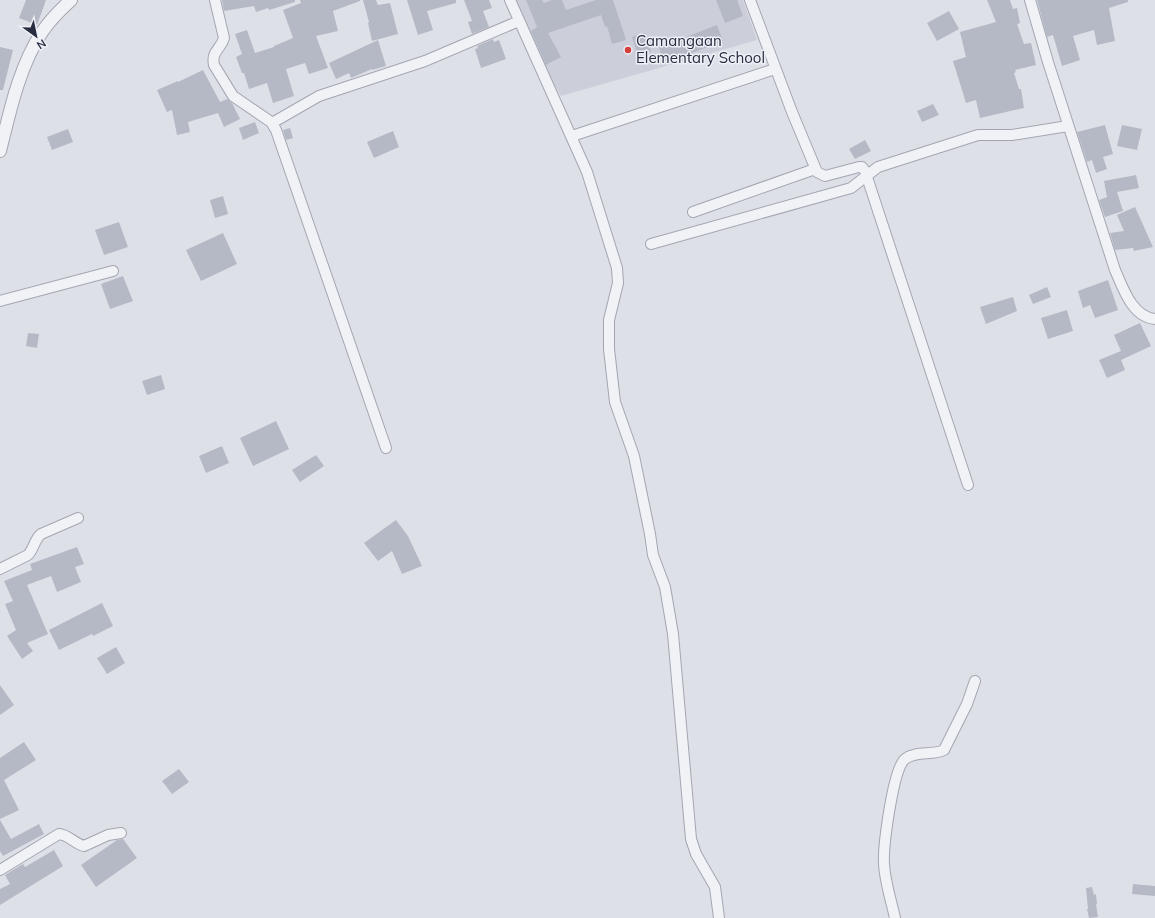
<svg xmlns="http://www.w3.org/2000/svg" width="1155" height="918" viewBox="0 0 1155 918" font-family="Mulish,sans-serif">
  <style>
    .built { fill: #cccfda }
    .building { fill: #b5b9c5 }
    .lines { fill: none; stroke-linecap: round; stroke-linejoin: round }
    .minor-casing { stroke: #a3a6b2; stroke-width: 12 }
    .tertiary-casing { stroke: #a3a6b2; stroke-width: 14 }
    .minor { stroke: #f1f2f6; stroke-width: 10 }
    .tertiary { stroke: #f1f2f6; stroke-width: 12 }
    .poi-dot { fill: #d43e3d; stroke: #eef0f6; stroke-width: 1.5 }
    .labels { text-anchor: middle; stroke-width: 3; stroke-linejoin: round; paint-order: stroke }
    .poi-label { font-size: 15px; fill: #272c40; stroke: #eef0f6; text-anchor: start }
  </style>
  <rect width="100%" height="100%" fill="#dee0e8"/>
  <path class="built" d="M512,0H743L757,40L561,96L540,61Z"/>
  <path class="building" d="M26,0H46L37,25L19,18Z
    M222,0H295V2L269,10L268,8L256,12L254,6L224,11Z
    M300,0H360V1L333,11L338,31L316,36L328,68L309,74L305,63L286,69L294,96L273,103L267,83L249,89L244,73H242L236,57L242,54L235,34L247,30L255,53L274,47V46L293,38L283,10L301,3Z
    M363,0H376L378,5L390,3L398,34L372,41L368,23L369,22Z
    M407,0H456V3L427,11L433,30L418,35Z
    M464,0H489L492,8L483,11L489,27L472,34L468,22L472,21Z
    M526,0H542L544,3L552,0H562L566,10L596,0H613L626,40L612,44L607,26L605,27L601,15L548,33L561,57L546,65L531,31L537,27Z
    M716,0H737L743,16L725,23Z
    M987,0H1010L1013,9L1017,8L1020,23L1017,24L1024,44L1031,43L1036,65L1015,70L1016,72L1014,73L1019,89H1021L1024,108L980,118L976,100L966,103L953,61L966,57L960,32L996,22Z
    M1037,0H1128V2L1109,8L1115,41L1097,45L1094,30L1073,36L1080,60L1062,66L1053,35L1047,37Z
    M949,11L959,29L937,41L927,23Z
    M717,25L723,41L692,53L663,61L659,47L687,38L686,37Z
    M645,33L651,51L638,55L632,37Z
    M493,39L494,42L499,40L506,59L481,68L475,49L478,48L477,46Z
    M378,40L386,66L372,70V69L351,78L349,73L336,79L329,63Z
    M0,47L13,50L3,90H0Z
    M203,70L220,102L227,99L232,103L240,119L224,127L218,113L188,122L190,132L177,135L172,110L167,112L157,90L178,81V82Z
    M933,104L939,115L922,122L917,111Z
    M255,122L259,133L243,140L239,128Z
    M1105,125L1113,154L1103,157L1107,169L1096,173L1092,160L1087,162L1077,132Z
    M1122,125L1142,129L1137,150L1117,146Z
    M290,128L293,138L286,140L283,130Z
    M68,129L73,142L52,150L47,137Z
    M393,131L399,147L374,158L367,142Z
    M865,140L871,151L855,159L849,149Z
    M1136,175L1139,188L1117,192L1123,211L1105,217L1099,200L1107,197L1104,181Z
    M223,196L228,214L215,218L210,200Z
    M1135,207L1153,247L1134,251L1133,248L1115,250L1110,233L1124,231L1117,215Z
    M119,222L128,247L104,255L95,230Z
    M223,233L237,264L201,281L186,250Z
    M123,276L133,301L110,309L101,284Z
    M1108,280L1118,310L1095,318L1090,305L1083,308L1078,291Z
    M1047,287L1051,297L1033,304L1029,295Z
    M1013,297L1017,311L986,324L980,307Z
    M1067,310L1073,331L1048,339L1041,318Z
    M1140,323L1151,346L1121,360L1125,370L1107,378L1099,360L1121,351L1114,335Z
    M28,333L39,334L37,348L26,346Z
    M161,375L165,389L147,395L142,381Z
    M276,421L289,449L253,466L240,438Z
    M222,446L229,463L206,473L199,456Z
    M316,455L324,466L300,482L292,470Z
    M396,520L408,536L422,566L402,574L392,551L378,561L364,543Z
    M77,547L84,564L75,567L81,582L57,592L51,576L27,585L48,634L27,643L33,651L22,659L7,636L16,630L5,604L13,601L4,581L32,570L30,564Z
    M102,603L113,626L93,636L92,634L59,650L49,630Z
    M116,647L125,663L107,674L97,658Z
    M0,685L14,705L0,715Z
    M24,742L36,760L4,780L19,810L0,819V758Z
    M179,769L189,782L172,794L162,781Z
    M0,820L11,839L39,824L44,834L3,856L0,851Z
    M123,839L137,858L96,887L81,865L117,840Z
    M54,850L63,866L0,905V889L10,884L5,875L23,864L25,867Z
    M1133,884L1155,886V896L1132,894Z
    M1092,887L1094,895L1096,894L1097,904H1096L1098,917L1089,918L1087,909H1088L1086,888Z"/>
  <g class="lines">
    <defs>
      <path id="minor" d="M215,0L224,38C221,49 211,51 214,65L233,96L271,122L276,130L386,448
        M510,0L587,172L617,268L618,283L609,320V349L615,402L634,456L650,534L653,555L665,587L673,634L691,839L696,854L715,887L719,918
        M750,0L792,112L817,172L825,176L859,167H862L865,171L968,485
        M1030,0L1048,62L1115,270C1123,288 1132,317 1155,319
        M272,123L319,96L425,61L519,21
        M572,136L775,69
        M693,212L815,169
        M651,244L851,188L878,167L978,135H1012L1068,126
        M0,301L113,271
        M0,569L28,555C34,549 34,540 41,534L78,518
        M0,870L59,834C69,835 75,844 84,846L108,835L121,833
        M895,918C891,900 885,882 884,864C883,846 893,769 905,759C917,750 932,756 944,750L967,704L975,681"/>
      <path id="tertiary" d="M0,151C10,111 19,67 42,32C50,20 60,10 71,0"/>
    </defs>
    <use href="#minor" class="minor-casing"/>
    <use href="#tertiary" class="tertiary-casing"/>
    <use href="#minor" class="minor"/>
    <use href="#tertiary" class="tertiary"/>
  </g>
  <circle class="poi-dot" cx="628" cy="50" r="4"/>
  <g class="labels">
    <g class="poi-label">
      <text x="636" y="46">Camangaan<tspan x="636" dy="17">Elementary School</tspan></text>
    </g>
  </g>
  <g transform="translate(36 36) rotate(147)" stroke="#eef0f6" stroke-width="3" paint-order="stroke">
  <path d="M0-3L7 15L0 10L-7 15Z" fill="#272c40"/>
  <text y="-6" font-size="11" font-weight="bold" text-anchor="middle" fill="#272c40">N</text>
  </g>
</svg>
